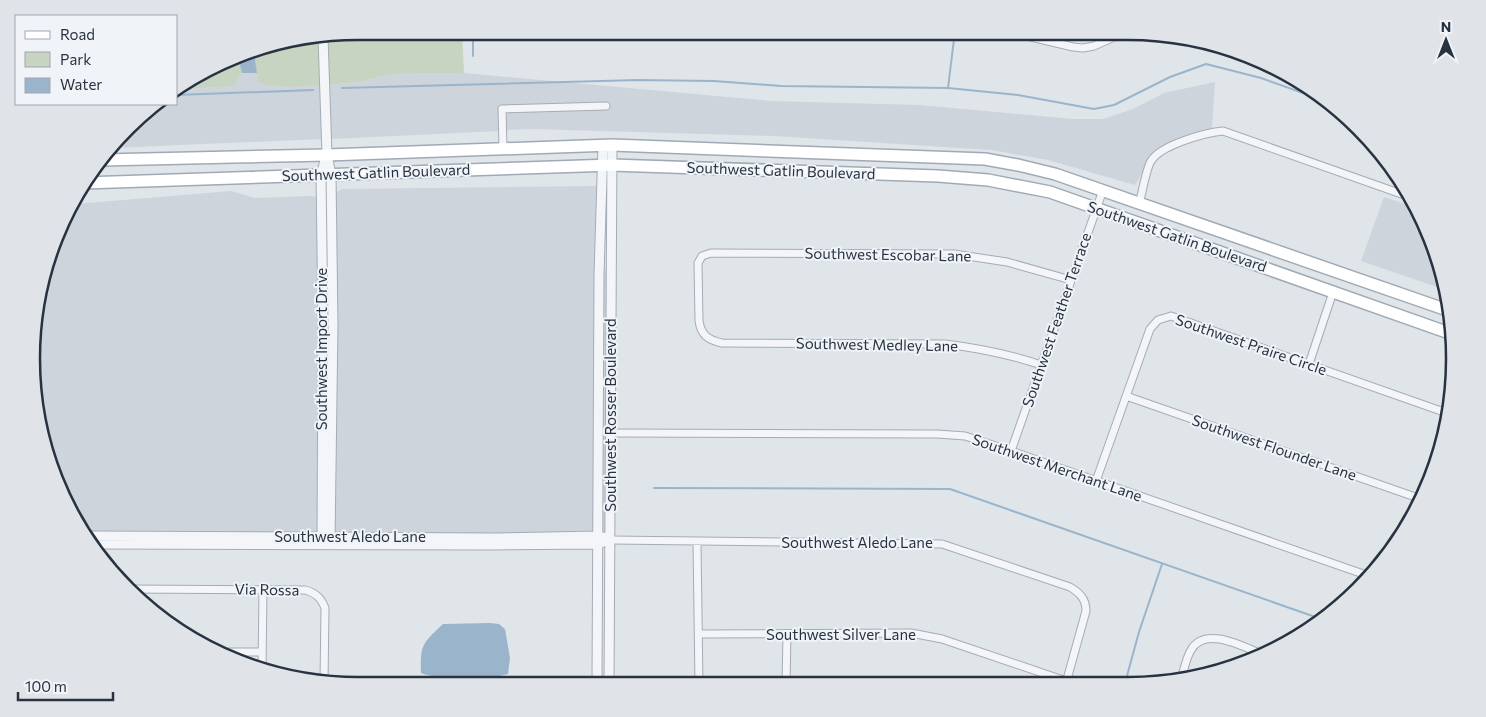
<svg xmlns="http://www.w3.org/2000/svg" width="1486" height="717" viewBox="0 0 1486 717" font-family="Commissioner,sans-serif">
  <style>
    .built { fill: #ced4dc }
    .green { fill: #c7d4c1 }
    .water { fill: #9ab5cb }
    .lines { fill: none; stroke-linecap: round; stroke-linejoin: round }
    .stream { stroke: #9ab5cb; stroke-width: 2 }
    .minor-casing { stroke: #a5acb4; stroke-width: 9 }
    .tertiary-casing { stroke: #a5acb4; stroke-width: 11 }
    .primary-casing { stroke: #9faab6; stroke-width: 14 }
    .minor { stroke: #f3f5f8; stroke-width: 7 }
    .tertiary { stroke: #f3f5f8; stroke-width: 9 }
    .primary { stroke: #fff; stroke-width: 11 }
    .labels { text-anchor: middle; stroke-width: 4; stroke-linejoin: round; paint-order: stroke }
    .street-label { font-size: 15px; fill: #283342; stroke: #f0f3f7 }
    .rim { fill: none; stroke: #283342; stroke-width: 2.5 }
  </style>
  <rect width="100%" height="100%" fill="#e0e5ea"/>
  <path class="built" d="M247,70L248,72L257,73L258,82L295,86L322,85L323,139L113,148L155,104H176V90L232,86L242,73Z
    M464,73L772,101L919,105L1073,119H1103L1133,109L1164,93L1215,82L1212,128L1162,147L1148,159L1145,168L1135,185L1048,160L991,150L774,136L532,129L506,130V113L609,109V102L502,106L500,131L330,139L328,85L359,82L393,74Z
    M599,186L595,532L494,535L333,533L335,193L342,189Z
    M231,191L255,198L311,196L315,197L318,201L320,325L319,533L85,532L65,503L34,402L38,294L75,204Z
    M1384,197L1417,208L1430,234L1442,273L1437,287L1361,261Z
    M603,269H608L607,535L601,533Z"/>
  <path class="green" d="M358,31H368L369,33C372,35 376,37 380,38C392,41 424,41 432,31H462L464,73L393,74L359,82L328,85L327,37Z
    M320,38L322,85C301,86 278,89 258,82L255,60L258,48Z
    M238,57L242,73L233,86L176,90Z"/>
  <path class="water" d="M368,31H432C423,43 377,43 368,31Z
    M258,48L255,60L257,73H242L238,57L253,49Z
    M490,623L499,624L505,629L510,658L508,674C487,680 441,681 421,673C420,644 423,643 443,624Z"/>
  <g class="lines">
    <path class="stream" d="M473,31V56
      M342,88L638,80L714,81L781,86L948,88L1018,95L1094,109L1114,105L1170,77L1206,64L1261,78L1328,102
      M948,88L955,31
      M176,95L313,90
      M654,488L950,489L1324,620
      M1125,683L1139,632L1162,564"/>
    <defs>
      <path id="minor" d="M1022,31L1031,37L1073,47L1083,48L1094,46L1128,31
        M503,148L502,109L606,106
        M1139,204C1142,194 1146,169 1151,161C1161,145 1204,133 1223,131L1410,197
        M1309,364L1333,292
        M1041,365C1009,354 978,348 945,344L722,343C708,340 701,335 699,321L698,263L702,256L711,253L954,254L1007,262L1071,280
        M1126,396L1421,499
        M611,433L937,434L965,436L1011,451L1369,576
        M1011,451L1103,190
        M1096,481L1150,329L1158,320L1171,316L1444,412L1449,418
        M610,540L942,544L1070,587C1080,593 1086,599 1086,611L1066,683
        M697,542L699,685
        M127,589L305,590C316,593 321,598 325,608L324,682
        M699,634L911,633L942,639L1066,681
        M219,652H262
        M262,670L263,590
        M1181,680C1184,670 1186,658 1191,650C1205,625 1244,647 1264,655
        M786,684L787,634"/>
      <path id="tertiary" d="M323,37L327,155L331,175L333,325L330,541
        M88,536L495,538L598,536L603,537
        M322,541L323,325L321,175L326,157
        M94,544L494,545L598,544L603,542
        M597,685L599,275L603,145
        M609,685L612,145"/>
      <path id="primary" d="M102,160L327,155L612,145L985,159L1018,165L1055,174L1450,311
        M84,183L612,165L938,176L988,180L1050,192L1452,334"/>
    </defs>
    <use href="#minor" class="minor-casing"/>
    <use href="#tertiary" class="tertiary-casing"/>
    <use href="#primary" class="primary-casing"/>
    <use href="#minor" class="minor"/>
    <use href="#tertiary" class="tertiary"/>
    <use href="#primary" class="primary"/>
  </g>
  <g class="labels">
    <g class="street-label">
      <text transform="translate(781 171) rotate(2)" y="5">Southwest Gatlin Boulevard</text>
      <text transform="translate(376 173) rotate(-2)" y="5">Southwest Gatlin Boulevard</text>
      <text transform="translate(1177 237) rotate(19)" y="5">Southwest Gatlin Boulevard</text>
      <text transform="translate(888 255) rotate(1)" y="5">Southwest Escobar Lane</text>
      <text transform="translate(1057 320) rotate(-71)" y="5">Southwest Feather Terrace</text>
      <text transform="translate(877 345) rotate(1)" y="5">Southwest Medley Lane</text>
      <text transform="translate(1251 345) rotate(19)" y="5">Southwest Praire Circle</text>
      <text transform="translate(322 349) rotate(-90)" y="5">Southwest Import Drive</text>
      <text transform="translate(611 415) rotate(-90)" y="5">Southwest Rosser Boulevard</text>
      <text transform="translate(1274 448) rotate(19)" y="5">Southwest Flounder Lane</text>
      <text transform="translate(1057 468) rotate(19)" y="5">Southwest Merchant Lane</text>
      <text x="350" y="542">Southwest Aledo Lane</text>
      <text x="857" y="548">Southwest Aledo Lane</text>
      <text transform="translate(267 590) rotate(1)" y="5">Via Rossa</text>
      <text x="841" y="640">Southwest Silver Lane</text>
    </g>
  </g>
  <path d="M0 0H1486V717H0ZM358 40H1128A318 318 0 0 1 1446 358V359A318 318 0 0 1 1128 677H358A318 318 0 0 1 40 359V358A318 318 0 0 1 358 40Z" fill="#e0e4e9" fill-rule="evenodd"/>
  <path class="rim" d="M358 40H1128A318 318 0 0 1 1446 358V359A318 318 0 0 1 1128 677H358A318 318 0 0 1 40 359V358A318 318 0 0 1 358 40Z"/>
  <rect x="15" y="15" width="162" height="90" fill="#f0f3f7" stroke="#a0a6af"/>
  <rect x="25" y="31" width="25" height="8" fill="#ffffff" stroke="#a0a6af"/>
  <text x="60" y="40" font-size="15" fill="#283342">Road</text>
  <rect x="25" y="52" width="25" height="15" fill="#c7d4c1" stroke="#a0a6af"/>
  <text x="60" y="65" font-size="15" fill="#283342">Park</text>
  <rect x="25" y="78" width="25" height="15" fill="#9ab5cb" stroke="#a0a6af"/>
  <text x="60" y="90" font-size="15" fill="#283342">Water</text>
  <g transform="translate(1446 40)" stroke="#f0f3f7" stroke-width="4" paint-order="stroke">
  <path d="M0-4L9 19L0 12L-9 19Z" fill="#283342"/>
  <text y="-8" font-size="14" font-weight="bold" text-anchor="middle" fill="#283342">N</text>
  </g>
  <path d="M18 692v8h95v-8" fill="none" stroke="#283342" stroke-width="2.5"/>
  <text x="25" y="692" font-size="15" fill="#283342" stroke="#f0f3f7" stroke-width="4" paint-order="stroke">100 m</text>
</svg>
